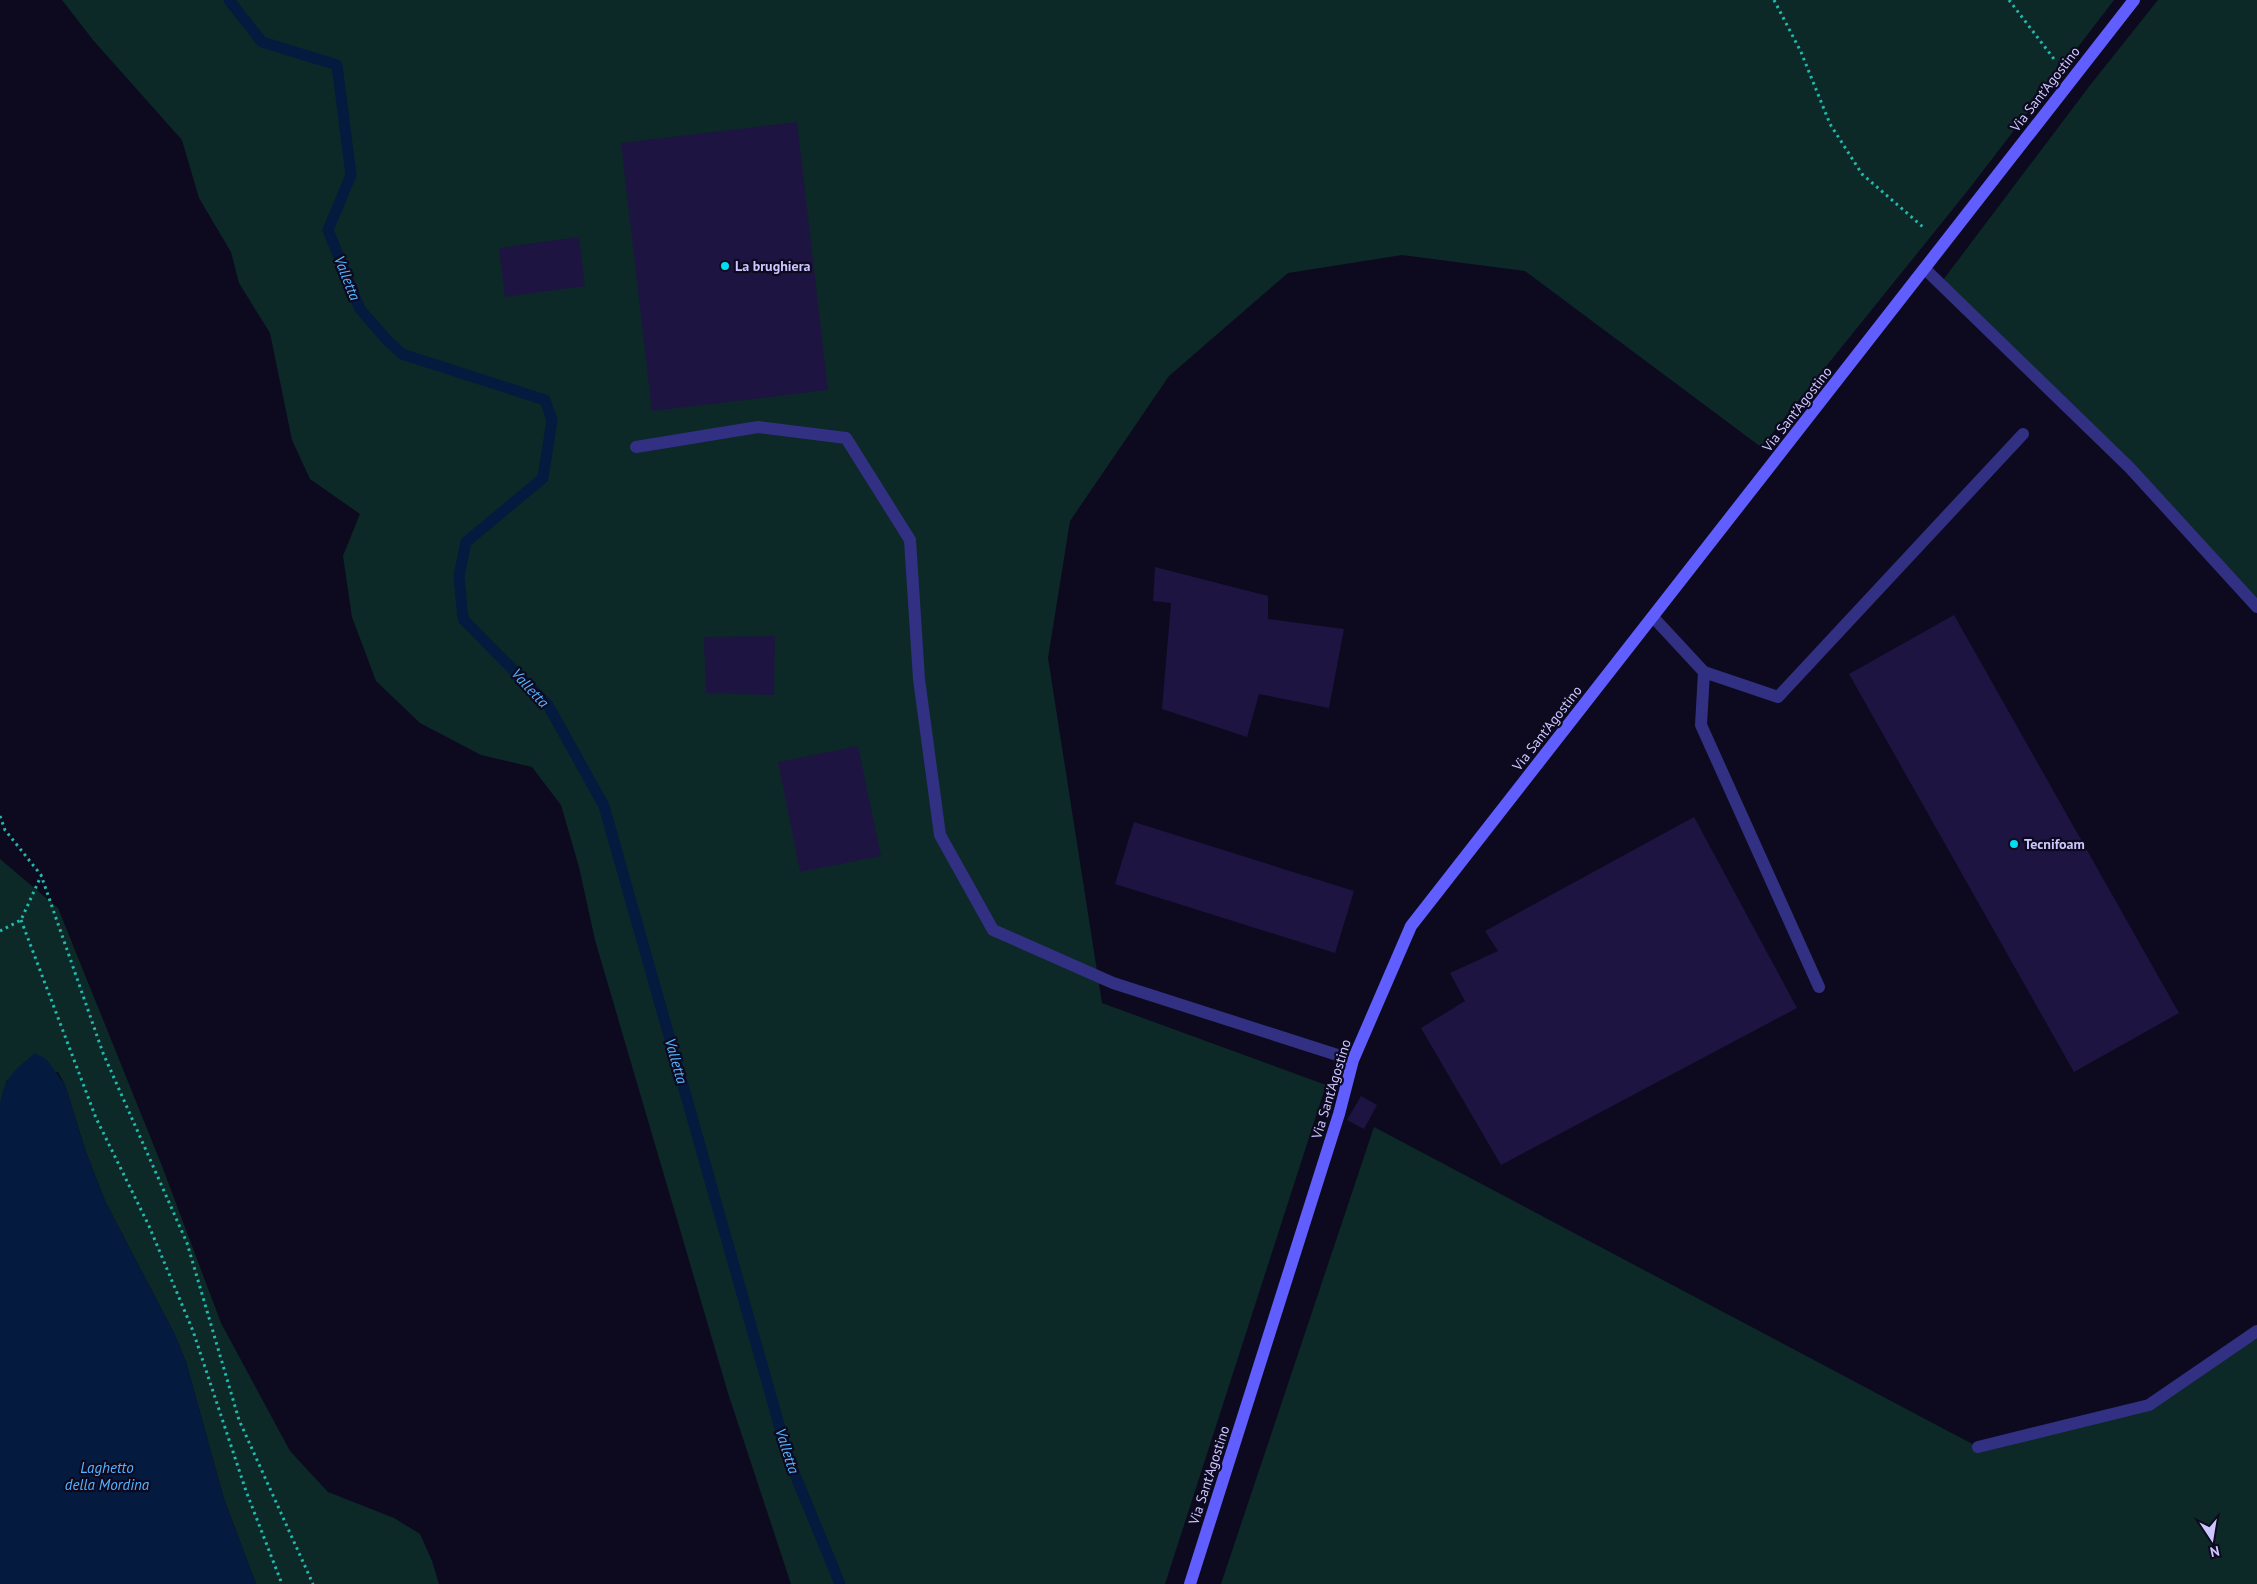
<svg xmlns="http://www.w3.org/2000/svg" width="2257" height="1584" viewBox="0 0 2257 1584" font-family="'PT Sans',sans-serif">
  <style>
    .green { fill: #0c2928 }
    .water { fill: #041a3e }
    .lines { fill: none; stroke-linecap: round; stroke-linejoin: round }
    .stream { stroke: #041a3e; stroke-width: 11 }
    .building { fill: #1d1441 }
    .path { stroke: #20baaf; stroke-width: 3; stroke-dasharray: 2.5 4; stroke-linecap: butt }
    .lane { stroke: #323083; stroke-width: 12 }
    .street { stroke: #323083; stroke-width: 12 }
    .secondary { stroke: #605eff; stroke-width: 12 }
    .poi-dot { fill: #00ddf2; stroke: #0d0a1f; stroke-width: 2 }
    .labels { text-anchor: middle; stroke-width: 4.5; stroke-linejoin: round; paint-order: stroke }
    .street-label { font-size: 14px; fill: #cdc7ff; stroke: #0d0a1f }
    .poi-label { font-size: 14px; font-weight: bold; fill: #cdc7ff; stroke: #0d0a1f; text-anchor: start }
    .water-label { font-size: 15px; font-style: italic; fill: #55b3ff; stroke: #0d0a1f }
  </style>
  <rect width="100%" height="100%" fill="#0d0a1f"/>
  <path class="green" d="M62,0H2114L1969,189L1761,447L1525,271L1402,255L1288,273L1169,376L1070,521L1048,658L1102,1003L1326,1085L1165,1584H791L728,1393L595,940L579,867L561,805L532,767L481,755L420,723L376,681L352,617L343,556L360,514L310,479L292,440L270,333L239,283L231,252L199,198L182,140L93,40Z
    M2158,0H2257V607L2130,468L1940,284L2091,84Z
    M0,859L58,908L162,1166L221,1323L290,1451L328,1492L394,1518L420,1534L432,1561L439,1584H256L224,1499L186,1362L175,1335L105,1201L86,1152L65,1085L58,1072L7,1080L0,1106Z
    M1374,1127L1978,1447L2149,1405L2257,1331V1584H1221Z"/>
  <path class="water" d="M35,1053L47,1060L65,1085L86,1152L105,1201L175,1335L186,1362L224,1499L256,1584H0V1106C4,1077 14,1071 35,1053Z"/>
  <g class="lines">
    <path class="stream" d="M229,0L262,42L337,65L351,175L328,230L360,309L386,339L402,354L545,400L552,420L543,478L466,542L459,576L463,619L548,705L604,806L789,1460L840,1584"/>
  </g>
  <path class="building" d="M797,122L828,390L652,411L621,143Z
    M579,237L585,286L505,297L499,248Z
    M1155,567L1268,596V619L1344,629L1329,708L1259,694L1247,737L1162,709L1171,603L1153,601Z
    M1954,615L2179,1013L2074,1072L1849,674Z
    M775,636L774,695L706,693L704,637Z
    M858,746L881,856L800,872L778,762Z
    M1694,817L1797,1008L1501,1165L1421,1028L1465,1001L1450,973L1498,951L1485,931Z
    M1134,822L1354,891L1335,953L1115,884Z
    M1361,1096L1377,1105L1364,1129L1347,1120Z"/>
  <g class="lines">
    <path class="path" d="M1774,0L1801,52L1830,124L1862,174L1923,227
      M2009,0L2054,59
      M0,816L5,830L41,875L103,1053L187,1243L239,1420L313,1584
      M21,920L96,1118L149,1226L193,1331L246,1491L282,1584
      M0,931L21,920L41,876"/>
    <path class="lane" d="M1653,617L1704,672L1701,725L1819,987
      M1704,672L1778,697L2023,434"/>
    <path class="street" d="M1925,269L2130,468L2257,607
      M636,447L758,427L846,438L910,540L919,679L940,835L993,930L1113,983L1353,1060
      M1978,1447L2149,1405L2257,1331"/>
    <path class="secondary" d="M1190,1584L1339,1114L1353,1060L1411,926L2134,0"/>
  </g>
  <g class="poi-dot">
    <circle cx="725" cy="266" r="5"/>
    <circle cx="2014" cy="844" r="5"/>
  </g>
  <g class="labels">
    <g class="street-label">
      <text transform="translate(2045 89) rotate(-52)" y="5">Via Sant'Agostino</text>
      <text transform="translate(1797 409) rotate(-52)" y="5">Via Sant'Agostino</text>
      <text transform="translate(1547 728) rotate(-52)" y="5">Via Sant'Agostino</text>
      <text transform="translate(1331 1089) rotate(-73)" y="5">Via Sant'Agostino</text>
      <text transform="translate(1209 1475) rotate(-72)" y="5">Via Sant'Agostino</text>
    </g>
    <g class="poi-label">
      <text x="735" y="271">La brughiera</text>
      <text x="2024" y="849">Tecnifoam</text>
    </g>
    <g class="water-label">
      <text transform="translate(347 278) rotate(68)" y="5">Valletta</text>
      <text transform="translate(530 688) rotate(47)" y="5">Valletta</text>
      <text transform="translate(676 1061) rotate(74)" y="5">Valletta</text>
      <text transform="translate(787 1451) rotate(72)" y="5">Valletta</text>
      <text x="107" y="1473">Laghetto<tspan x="107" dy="17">della Mordina</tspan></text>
    </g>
  </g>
  <g transform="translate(2212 1539) rotate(168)" stroke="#0d0a1f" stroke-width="4" paint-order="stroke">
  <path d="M0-4L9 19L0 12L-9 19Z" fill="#cdc7ff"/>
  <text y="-8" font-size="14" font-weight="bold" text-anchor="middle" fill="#cdc7ff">N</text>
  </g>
</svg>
